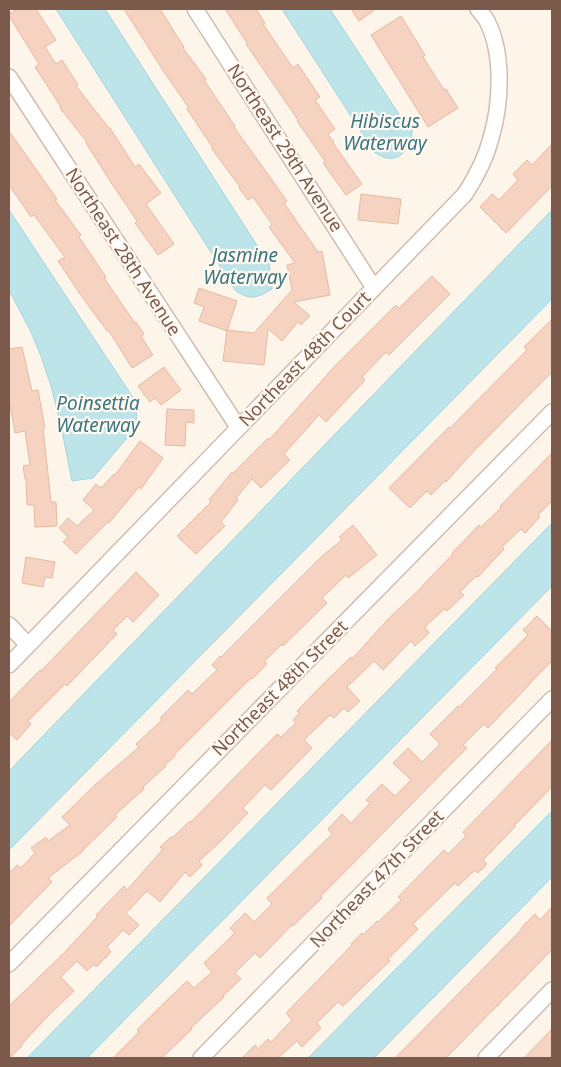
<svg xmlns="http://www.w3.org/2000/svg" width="561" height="1067" viewBox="0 0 561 1067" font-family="'Noto Sans',sans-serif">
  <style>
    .water { fill: #bce4e9; stroke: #a2d4dc }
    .building { fill: #f5d3c0; stroke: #e8b99f }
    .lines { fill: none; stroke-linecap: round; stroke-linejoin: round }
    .street-casing { stroke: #d2bcae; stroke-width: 18 }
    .street { stroke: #fff; stroke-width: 15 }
    .labels { text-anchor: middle; stroke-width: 4.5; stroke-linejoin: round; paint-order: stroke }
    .street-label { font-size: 18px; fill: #7b5a4b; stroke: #fff9f1 }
    .water-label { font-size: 19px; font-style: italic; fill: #3c7780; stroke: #fff9f1 }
  </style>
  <rect width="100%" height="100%" fill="#fef5ea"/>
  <path class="water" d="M56,9H105L269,264L272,289C257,298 250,301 235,290Z
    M282,9H330L408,128L412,129C412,133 412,138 411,142C410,146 407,149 404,152C395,162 384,159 374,152Z
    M9,210L134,399C138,412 138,421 131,433L93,478L72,481L61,426L51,386L41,356L31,332L9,290Z
    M552,210V299L9,850V771Z
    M552,523V586L87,1058H27Z
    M552,811V877L374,1058H308Z"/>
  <path class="building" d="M18,9H36L56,40L45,47L56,64L62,60L78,85L76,86L109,128H110L135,167L139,164L161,193L146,204L174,244L158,255L135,223L137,221L112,184L86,143L87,142L60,108L61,107L35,67L39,64L9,16V14Z
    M124,9H160L184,47L183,48L206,79L204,80L235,126L234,127L287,201L284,203L318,252L322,251L330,295L294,302L310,316L301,325L298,322L282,341L268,329L264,365L223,361L227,330L254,333L292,290L287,265L295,263L269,227L272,224L253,197L248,200L239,188L240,187L212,149L213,148L187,109L189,108L164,72Z
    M225,9H256L265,23L263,24L293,68L298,64L320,97L315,100L335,129L328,134L334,142L333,143L362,184L346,195L323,163L325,161L297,121L298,120L246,44L247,43Z
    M351,9H376L359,21Z
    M401,16L425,55L423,57L444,90L446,89L458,108L428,127L371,35Z
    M9,131L57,199L55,200L81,235L79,237L106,277L104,278L135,323L136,322L144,334L141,336L153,355L132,368L109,331H107L80,294L58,261L65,257L34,215L31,217L9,185Z
    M552,144V186L506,233L480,207L492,194L499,200L518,180L513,174L527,160L532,165Z
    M361,194L401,199L398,224L358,220Z
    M432,276L450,294L389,355L386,352L362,377L365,380L326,422L319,415L284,454L290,460L261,488L252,479L236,498L238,500L221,522L225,526L196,554L177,536L211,502L209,500L232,472L233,473L268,438L269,440L335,366L396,305L399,308Z
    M199,288L237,301L227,331L199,321L204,307L194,303Z
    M552,319V372L474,451L446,482L445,481L431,495L427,491L410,508L389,488L449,427L450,428L527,350L524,347Z
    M22,347L32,391L38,390L45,428H43L51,502H56L57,526L35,527L34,505H27L26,479H25L23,466L30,465L25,431L15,433L9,399V349Z
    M164,367L181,390L161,405L155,398L150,402L138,386Z
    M167,409L194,410V423L186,422L185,446L165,445Z
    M140,441L163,458L141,489L139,487L109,523L108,522L76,554L63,542L68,537L59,528L68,518L77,526L94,510L83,500L96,484L101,488L114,474L115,475Z
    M552,453V501L538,515L540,517L525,533L521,529L502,547L504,549L478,577L476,576L460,592L464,595L447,611L444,609L425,627L429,633L415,646L411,641L383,670L374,661L347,687L360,701L348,712L344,708L334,718L330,715L304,740L312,748L271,790L265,785L243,808L248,813L220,842L199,861L202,865L190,877L185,872L160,902L147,891L126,913L139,925L129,935L123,930L107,947L111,952L96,967L94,964L87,971L77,961L61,977L74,991L47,1017L21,1045L22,1046L9,1058V1006L66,951L98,916L96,915L124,886L127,890L163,849L160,847L171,837L172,838L190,821L191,822L277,734L281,737L296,723L293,720L299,713L297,711L322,685L351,657L352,659L388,619L422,587V586L453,554L452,553L479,525L481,527L501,508L500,506Z
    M353,525L377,555L348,578L346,575L322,598L327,603L283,646L282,644L264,662L267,664L252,679L251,678L174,755L175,756L165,765L166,766L143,787L144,789L115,815L117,817L83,850V851L48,878L52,882L9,926V873L17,865L21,868L35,853L31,848L46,837L48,841L70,825L62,817L96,784L139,747L136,744L162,720L160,718L188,690L192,694L217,670L212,665L220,656L221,657L322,556L342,540L339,537Z
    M26,557L55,562L52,578L45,577L43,587L22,583Z
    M136,572L159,595L133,622L127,616L113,630L117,634L67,686L65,684L28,721L31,724L17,740L9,733V702L40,670L41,671Z
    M537,616L552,631V661L530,683H531L488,728L484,724L463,745L467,748L321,896L322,898L293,926L292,925L260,958L255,953L235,973L241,979L223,996L224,997L191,1028L192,1029L162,1058H113L139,1032L137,1030L165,1002L187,981L194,988L212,972L204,963L235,933L230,928L245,913L254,922L272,904L267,898L332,834L328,829L342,814L351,823L370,803L366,800L382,784L395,796L411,780L393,763L408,748L422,762L440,744L430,734L458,706L459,707L497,669L495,668L528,635L523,630Z
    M552,740V787L514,826L515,827L483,860L487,864L478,873L475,870L458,886L455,883L413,924L418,929L388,959L390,961L343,1006L338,1002L317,1023L321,1028L302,1047L297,1041L278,1058H242L255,1045L258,1049L268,1039L271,1042L292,1020L286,1013L352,945L351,944L362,933L363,935L377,921L378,922L401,900L398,897L444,850L448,854L466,836L463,832Z
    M552,907V950L446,1058H395L522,929L521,928L535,914L540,920Z
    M552,1029V1058H524Z"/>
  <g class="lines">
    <defs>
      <path id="street" d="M195,9L374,288
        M9,77L238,427
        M9,625L28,645
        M9,665L465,194C476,177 486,158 491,138C501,104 504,54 487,21C485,17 481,13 478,9
        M9,964L552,412
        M201,1058L552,699
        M486,1058L552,990"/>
    </defs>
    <use href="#street" class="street-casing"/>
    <use href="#street" class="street"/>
  </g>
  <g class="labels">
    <g class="street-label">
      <text transform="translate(285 148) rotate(57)" y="6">Northeast 29th Avenue</text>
      <text transform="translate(123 252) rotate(57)" y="6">Northeast 28th Avenue</text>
      <text transform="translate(305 359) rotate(-46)" y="6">Northeast 48th Court</text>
      <text transform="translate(280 688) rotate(-45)" y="6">Northeast 48th Street</text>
      <text transform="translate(377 879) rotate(-46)" y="6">Northeast 47th Street</text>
    </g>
    <g class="water-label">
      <text x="385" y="128">Hibiscus<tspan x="385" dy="22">Waterway</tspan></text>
      <text x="245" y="262">Jasmine<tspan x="245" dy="22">Waterway</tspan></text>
      <text x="98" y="410">Poinsettia<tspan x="98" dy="22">Waterway</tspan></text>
    </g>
  </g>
  <rect width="561" height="1067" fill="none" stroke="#7b5a4b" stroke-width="20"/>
</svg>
